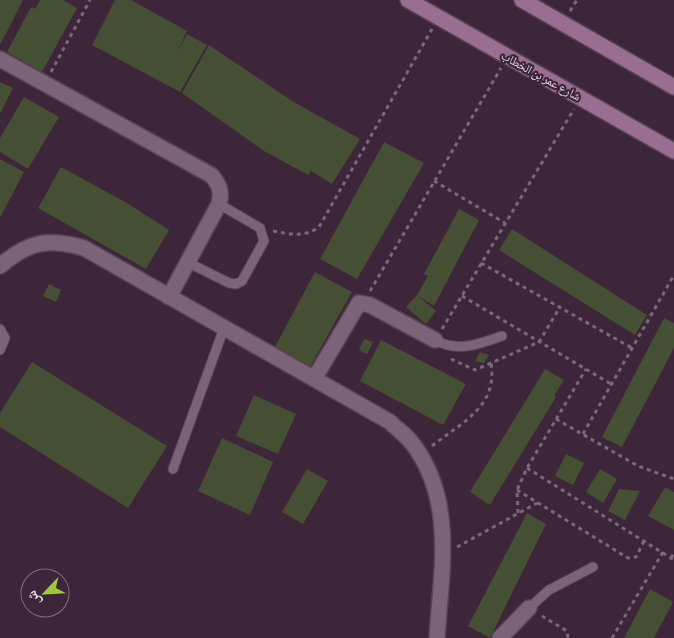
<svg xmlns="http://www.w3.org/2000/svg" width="674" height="638" viewBox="0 0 674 638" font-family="'Crimson Pro','Noto Naskh Arabic',serif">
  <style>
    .building { fill: #444f33 }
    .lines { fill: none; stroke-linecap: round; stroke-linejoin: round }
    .lane-casing { stroke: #574454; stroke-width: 11 }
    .street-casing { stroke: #574454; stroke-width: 18 }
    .secondary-casing { stroke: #574454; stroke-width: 18 }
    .path { stroke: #7c6878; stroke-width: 3; stroke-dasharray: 4 4; stroke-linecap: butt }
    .lane { stroke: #7d6378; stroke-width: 9 }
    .street { stroke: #7d6378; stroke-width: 15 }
    .secondary { stroke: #996e92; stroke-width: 15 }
    .labels { text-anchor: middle; stroke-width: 4.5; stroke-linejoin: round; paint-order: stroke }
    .street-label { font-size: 12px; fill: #ebdce8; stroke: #3d2639 }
  </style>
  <rect width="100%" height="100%" fill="#3d2639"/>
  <path class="building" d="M0,0H23L0,45Z
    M40,0H63L77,8L42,72L7,52L31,7L35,9Z
    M115,0H131L187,31L177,53L187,34L207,45L180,92L92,45Z
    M209,45L292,101L360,139L332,184L311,171L317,161L308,175L264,151L182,93Z
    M0,82L13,88L0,114Z
    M24,97L59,117L28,169L0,152V138Z
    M384,142L424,163L357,279L320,259Z
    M0,159L24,172L0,218Z
    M61,167L127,203L169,230L146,269L38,208Z
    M459,209L479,220L434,306L417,295L428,276L424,274Z
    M512,229L647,315L635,335L499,250Z
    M315,272L352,292L310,367L275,347Z
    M49,284L61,290L56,302L43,296Z
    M417,295L436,311L426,324L406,307Z
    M664,318L674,323V348L622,447L602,437Z
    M364,339L373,342L367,354L359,350Z
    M381,340L466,384L443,425L360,381Z
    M480,352L489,355L484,363L475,361Z
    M32,362L167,446L128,508L0,427V413Z
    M545,369L564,380L554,396L556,397L490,505L470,492Z
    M254,395L296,414L278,454L236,436Z
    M222,438L273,462L250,515L198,491Z
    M566,454L584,463L573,485L555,476Z
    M307,469L328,481L303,524L282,512Z
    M600,469L617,479L603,503L586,492Z
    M665,487L674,492V530L648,516Z
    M619,489L640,491L625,520L608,511Z
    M527,513L546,524L490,638L468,626Z
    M650,589L673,602L654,638H624Z"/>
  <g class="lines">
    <defs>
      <path id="lane" d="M187,262L229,283L236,284L242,281L264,241L260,228L219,204
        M0,329L5,338L0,350
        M435,340C459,353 478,344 502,336
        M173,469L224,328
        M529,608L549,590L593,567"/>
      <path id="street" d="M0,59L211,175C220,185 222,192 219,204L169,297
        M0,266C29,241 48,238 84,248L390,422C397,429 406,435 412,443C456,500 441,572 437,638
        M314,379L359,303L370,305L435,340
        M500,638L529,608"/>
      <path id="secondary" d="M408,0L674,151
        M522,0L674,87"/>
    </defs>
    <use href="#lane" class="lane-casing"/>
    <use href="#street" class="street-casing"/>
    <use href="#secondary" class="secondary-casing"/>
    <path class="path" d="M570,11L577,0
      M51,72L90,0
      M434,181L505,223
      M273,231C290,234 304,238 319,227L432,29
      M481,263L632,348
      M370,291L501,68
      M462,296L611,384
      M442,329L574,109
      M451,359L475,370L539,342L560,307
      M556,419L638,466L674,479
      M583,434L674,275
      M432,446C462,422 498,407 491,363
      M527,468L674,560
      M517,490L628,558L636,557L644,541
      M518,513L517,490L527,468L586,369
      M457,547L537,503
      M671,558L674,553
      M542,616L567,631L568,638
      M612,638L663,552"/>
    <use href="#lane" class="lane"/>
    <use href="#street" class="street"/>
    <use href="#secondary" class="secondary"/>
  </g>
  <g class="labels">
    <g class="street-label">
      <text transform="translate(541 76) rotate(29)" y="4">شارع عمر بن الخطاب</text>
    </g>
  </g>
  <g transform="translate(45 593) rotate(245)"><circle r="24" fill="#3d2639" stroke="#836f7f"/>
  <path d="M0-4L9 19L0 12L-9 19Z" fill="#9dca31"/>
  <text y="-8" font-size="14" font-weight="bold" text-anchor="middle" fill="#ebdce8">ش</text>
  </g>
</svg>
